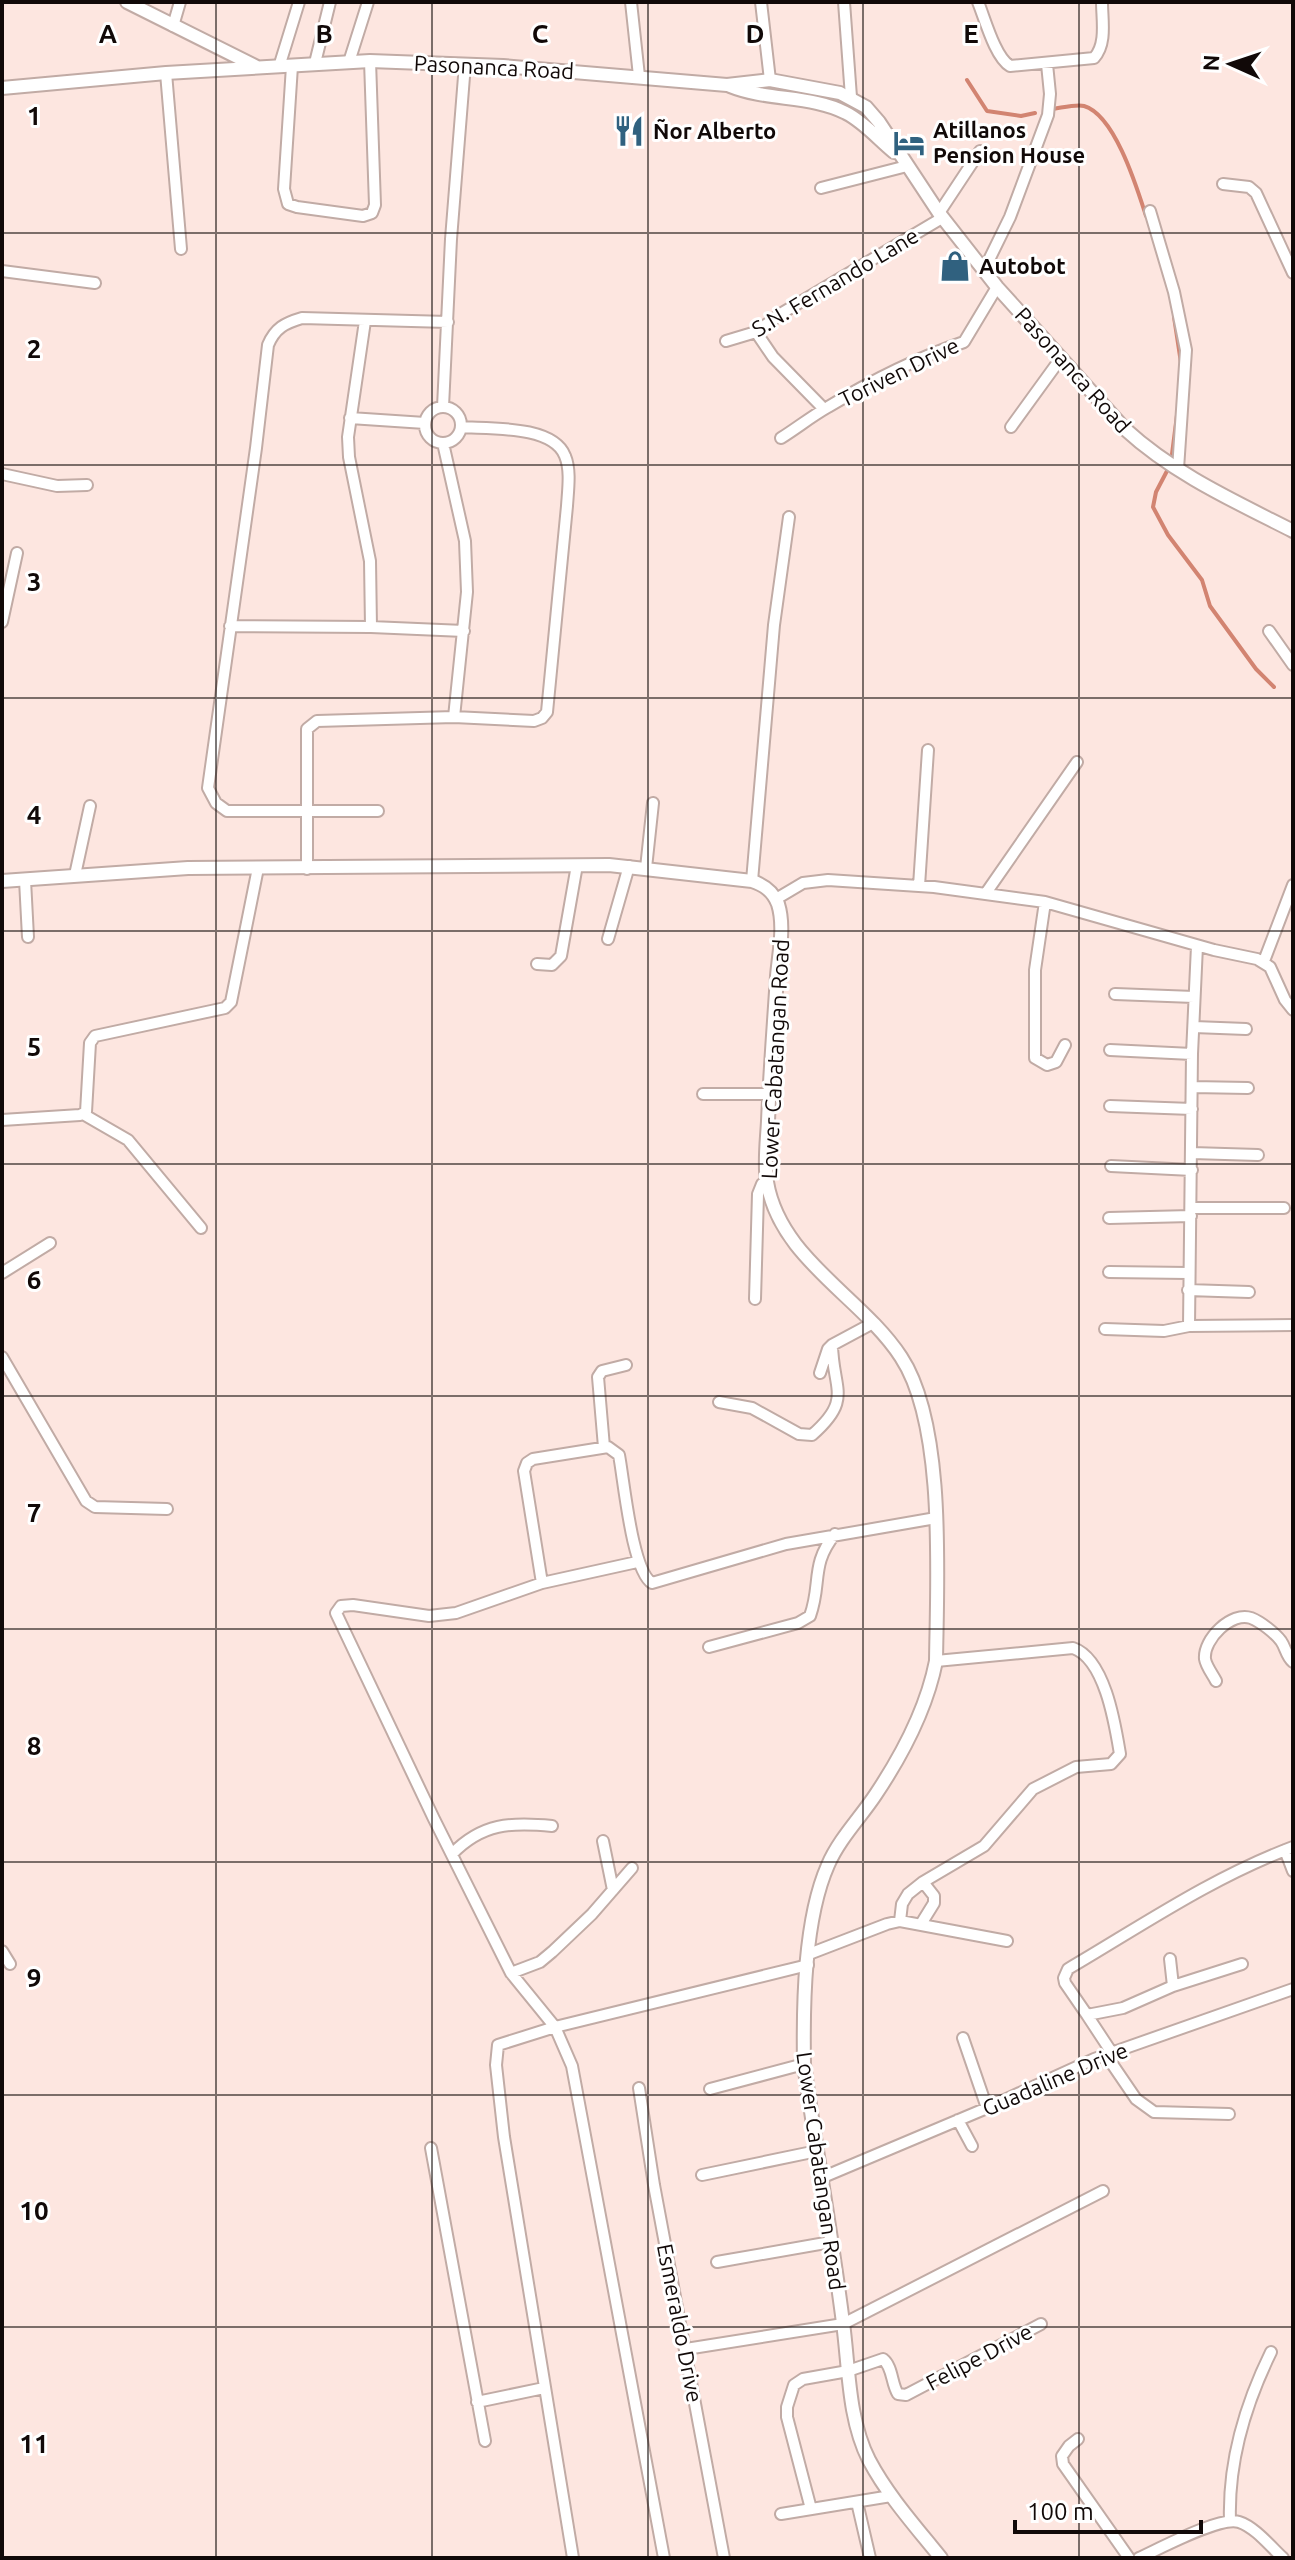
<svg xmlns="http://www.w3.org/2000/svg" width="1295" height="2560" viewBox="0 0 1295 2560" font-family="Ubuntu,sans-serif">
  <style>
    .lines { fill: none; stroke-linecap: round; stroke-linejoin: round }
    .stream { stroke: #d28471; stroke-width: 4 }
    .minor-casing { stroke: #c1aba5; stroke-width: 14 }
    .tertiary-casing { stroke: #c1aba5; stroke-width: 16 }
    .minor { stroke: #fff; stroke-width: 10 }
    .tertiary { stroke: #fff; stroke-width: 12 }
    .grid { fill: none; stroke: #110908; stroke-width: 2; stroke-opacity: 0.55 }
    .labels { text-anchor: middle; stroke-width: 6; stroke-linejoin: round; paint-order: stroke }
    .street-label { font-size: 22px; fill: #110908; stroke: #fff }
    .poi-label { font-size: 22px; font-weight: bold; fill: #110908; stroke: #fff; text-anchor: start }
    .grid-label { font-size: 26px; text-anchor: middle; font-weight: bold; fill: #110908; stroke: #fff; stroke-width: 6; stroke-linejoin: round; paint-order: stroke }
  </style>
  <rect width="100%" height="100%" fill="#fde6e0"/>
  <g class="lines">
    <path class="stream" d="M967,80L987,111L1021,116L1035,113
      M1052,109C1061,108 1076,104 1084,106C1115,115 1137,188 1146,216
      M1174,317L1181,363
      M1172,454L1177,415
      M1168,469L1156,492L1153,507L1168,535L1202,580L1210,606L1256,669L1274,687"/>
    <defs>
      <path id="minor" d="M631,2L639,76
        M761,2L770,80
        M844,2L851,97
        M978,2C985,19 995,57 1010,66L1094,58C1107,44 1102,20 1102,2
        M173,26L180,2
        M349,62L368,2
        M315,63L330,2
        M292,66L284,189L288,204L297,207L363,216L372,213L375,205L370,61
        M279,67L299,2
        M166,73L181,249
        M1223,184L1249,187L1256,193L1293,273
        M821,188L907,166
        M1150,211L1174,292L1186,350L1178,469
        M939,213L980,151
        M984,270L1010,217L1048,115L1050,94L1047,64
        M2,271L95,283
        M365,321L348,437L349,457L370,561L371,627
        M756,332L773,357L824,409
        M726,341L756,332L782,313L942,218
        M443,407L451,239L465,64
        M425 425a18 18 0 1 1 36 0a18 18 0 1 1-36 0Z
        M350,418L425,423
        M1011,427L1061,358
        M781,438C797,428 812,416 828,407C871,381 917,358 964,342L997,287
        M443,443L465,541L467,592L454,717
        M2,474L57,486L87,485
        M2,622L17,553
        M230,626L371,627L464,631
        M1269,631L1293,665
        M378,811H227L216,803L208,788L256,448L268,345C275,328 285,323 302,318L448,322
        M646,868L653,803
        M307,869V729L317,721L454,717L534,721L542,718L547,712L567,506C568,490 571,470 565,456C553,425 489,429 461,427
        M75,875L90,806
        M25,880L28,937
        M752,881L774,625L789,517
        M919,886L928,750
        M986,893L1077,762
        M776,899L803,883L828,880L934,887L1045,902L1214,950L1257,959L1270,967L1285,1000L1293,1010
        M1045,902L1035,970V1058L1047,1065L1056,1062L1065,1045
        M608,939L629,866
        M1264,961L1293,885
        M537,964L552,965L561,956L577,865
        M1115,994L1194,997
        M1194,1027L1246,1029
        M1110,1050L1192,1054
        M1192,1087L1248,1088
        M703,1094H769
        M1110,1106L1192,1109
        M83,1114L128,1140L201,1228
        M2,1120L80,1115L86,1112L90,1043L95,1036L225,1008L231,1002L258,868
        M1192,1153L1258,1155
        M1111,1166L1192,1170
        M1191,1208H1284
        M1109,1218L1191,1216
        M1109,1272L1188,1273
        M2,1273L50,1243
        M1188,1290L1249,1292
        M755,1299L758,1194L762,1184L767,1181
        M1189,1326L1293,1325
        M1105,1329L1164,1331L1189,1326L1192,1054L1197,946
        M2,1357L86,1501L95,1507L167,1509
        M820,1373L828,1349L832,1345L873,1323
        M719,1402L752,1408L799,1434L812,1435C853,1399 833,1390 832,1345
        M604,1447L598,1377L602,1371L626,1365
        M637,1562L542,1583L456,1613L429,1616L353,1605L341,1606L336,1613L434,1819L511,1973L555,2027L572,2066L664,2558
        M542,1583L524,1471L527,1463L533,1459L608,1447L619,1455C624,1481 632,1571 652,1583L786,1544L936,1518
        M709,1647L798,1623L810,1616C822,1583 810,1565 835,1534
        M1216,1681C1213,1675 1206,1666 1205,1659C1203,1639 1232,1611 1251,1618C1261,1622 1275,1633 1281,1641C1286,1648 1286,1656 1293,1662
        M603,1841L613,1890
        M1285,1850L1293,1871
        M452,1854C482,1823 511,1822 552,1826
        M900,1921L902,1904L908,1894L923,1882L984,1846L1033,1789L1076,1767L1111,1764L1120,1754C1115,1724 1105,1659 1073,1648L936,1661
        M921,1924L934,1903V1896L923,1882
        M2,1951L10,1964
        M809,1954L887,1924L900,1921L1007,1941
        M511,1973L540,1962L552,1952L592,1914L632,1868
        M1173,1986L1242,1964
        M1087,2015L1065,1983L1064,1978L1068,1969C1143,1925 1211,1878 1293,1847
        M963,2038L987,2108
        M1112,2053L1087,2015L1123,2008L1173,1986L1170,1959
        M1106,2055L1136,2099L1154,2112L1229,2114
        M639,2088L654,2185L724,2558
        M710,2089L804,2064
        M958,2120L972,2146
        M431,2148L485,2441
        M702,2175L817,2151
        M821,2178L987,2108L1094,2059L1293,1989
        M717,2262L831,2242
        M686,2349L843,2324L1103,2191
        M477,2402L544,2388
        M1078,2439L1069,2446L1062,2456L1063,2464L1129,2558
        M857,2502L870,2558
        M811,2509L787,2417V2407L794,2385L803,2379L848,2371L883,2359C893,2367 891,2383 898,2394L906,2395L1041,2324
        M781,2514L891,2496
        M1230,2521C1228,2461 1245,2405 1271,2352
        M573,2558L504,2137L496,2065L498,2045L555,2027L808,1965
        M1139,2558C1159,2549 1220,2516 1239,2522C1255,2527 1271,2547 1283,2558"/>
      <path id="tertiary" d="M127,2L257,67
        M730,86C767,101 812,95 846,113C864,122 878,139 894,152
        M2,88L166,73L370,61L503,66L727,85L770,80L840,93L866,107L879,122L939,213L997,287L1125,429C1174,474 1234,501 1293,531
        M2,881L188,868L609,865L752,881C764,885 773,891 778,904C785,926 779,953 777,976C774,1024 770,1073 768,1121C767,1141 764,1162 767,1182C780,1259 861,1296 901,1357C946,1425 937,1580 936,1661C927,1707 902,1755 876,1794C861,1817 839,1839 828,1865C804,1919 803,2005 804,2064C816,2150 832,2236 843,2323C849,2367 848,2419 869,2460C888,2496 916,2527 941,2558"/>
    </defs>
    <use href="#minor" class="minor-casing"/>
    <use href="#tertiary" class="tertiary-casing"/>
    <use href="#minor" class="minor"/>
    <use href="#tertiary" class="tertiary"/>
  </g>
  <path class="grid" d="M216,2V2558M432,2V2558M648,2V2558M863,2V2558M1079,2V2558M2,233H1293M2,465H1293M2,698H1293M2,931H1293M2,1164H1293M2,1396H1293M2,1629H1293M2,1862H1293M2,2095H1293M2,2327H1293"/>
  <defs>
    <symbol id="restaurant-bare" viewBox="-9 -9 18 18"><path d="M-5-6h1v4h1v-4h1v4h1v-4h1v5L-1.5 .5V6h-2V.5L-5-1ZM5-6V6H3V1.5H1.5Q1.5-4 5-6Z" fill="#30617f" stroke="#fff" stroke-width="2.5" paint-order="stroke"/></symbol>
    <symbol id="hotel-bare" viewBox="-9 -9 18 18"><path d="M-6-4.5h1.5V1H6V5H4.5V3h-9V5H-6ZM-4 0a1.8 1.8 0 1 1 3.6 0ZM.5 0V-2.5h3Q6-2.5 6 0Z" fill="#30617f" stroke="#fff" stroke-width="2.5" paint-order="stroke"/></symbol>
    <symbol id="shop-bare" viewBox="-9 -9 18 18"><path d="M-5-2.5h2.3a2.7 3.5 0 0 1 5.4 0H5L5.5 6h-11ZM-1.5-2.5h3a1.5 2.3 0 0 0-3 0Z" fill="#30617f" stroke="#fff" stroke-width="2.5" paint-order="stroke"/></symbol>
  </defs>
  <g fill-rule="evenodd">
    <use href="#restaurant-bare" x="607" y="109" width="44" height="44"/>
    <use href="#hotel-bare" x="887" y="121" width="44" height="44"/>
    <use href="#shop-bare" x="933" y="244" width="44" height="44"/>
  </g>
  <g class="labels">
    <g class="street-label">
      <text transform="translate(494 67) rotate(3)" y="8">Pasonanca Road</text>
      <text transform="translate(835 282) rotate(-31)" y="8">S.N. Fernando Lane</text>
      <text transform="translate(1073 370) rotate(48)" y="8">Pasonanca Road</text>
      <text transform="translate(899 372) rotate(-26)" y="8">Toriven Drive</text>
      <text transform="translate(775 1059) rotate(-87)" y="8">Lower Cabatangan Road</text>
      <text transform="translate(1055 2079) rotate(-23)" y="8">Guadaline Drive</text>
      <text transform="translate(821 2171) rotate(82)" y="8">Lower Cabatangan Road</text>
      <text transform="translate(680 2323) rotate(79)" y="8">Esmeraldo Drive</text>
      <text transform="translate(979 2357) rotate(-28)" y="8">Felipe Drive</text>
    </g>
    <g class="poi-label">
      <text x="933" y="138">Atillanos<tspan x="933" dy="25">Pension House</tspan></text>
      <text x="653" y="139">Ñor Alberto</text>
      <text x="979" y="274">Autobot</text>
    </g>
  </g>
  <g class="grid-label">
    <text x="108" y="43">A</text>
    <text x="324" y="43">B</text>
    <text x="540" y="43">C</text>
    <text x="755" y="43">D</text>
    <text x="971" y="43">E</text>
    <text x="34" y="125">1</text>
    <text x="34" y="358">2</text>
    <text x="34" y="591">3</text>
    <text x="34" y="824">4</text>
    <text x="34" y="1056">5</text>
    <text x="34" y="1289">6</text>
    <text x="34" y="1522">7</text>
    <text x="34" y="1755">8</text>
    <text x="34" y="1987">9</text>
    <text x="34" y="2220">10</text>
    <text x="34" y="2453">11</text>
  </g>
  <rect width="1295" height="2560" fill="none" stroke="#110908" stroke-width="8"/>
  <g transform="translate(1231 64) rotate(273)" stroke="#ffffff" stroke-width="6" paint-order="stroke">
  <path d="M0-6L14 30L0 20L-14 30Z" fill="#110908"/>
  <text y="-12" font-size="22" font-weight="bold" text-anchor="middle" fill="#110908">N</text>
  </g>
  <path d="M1015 2520v12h186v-12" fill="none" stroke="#110908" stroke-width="4"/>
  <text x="1027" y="2520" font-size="24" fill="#110908" stroke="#ffffff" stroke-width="6" paint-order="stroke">100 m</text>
</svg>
